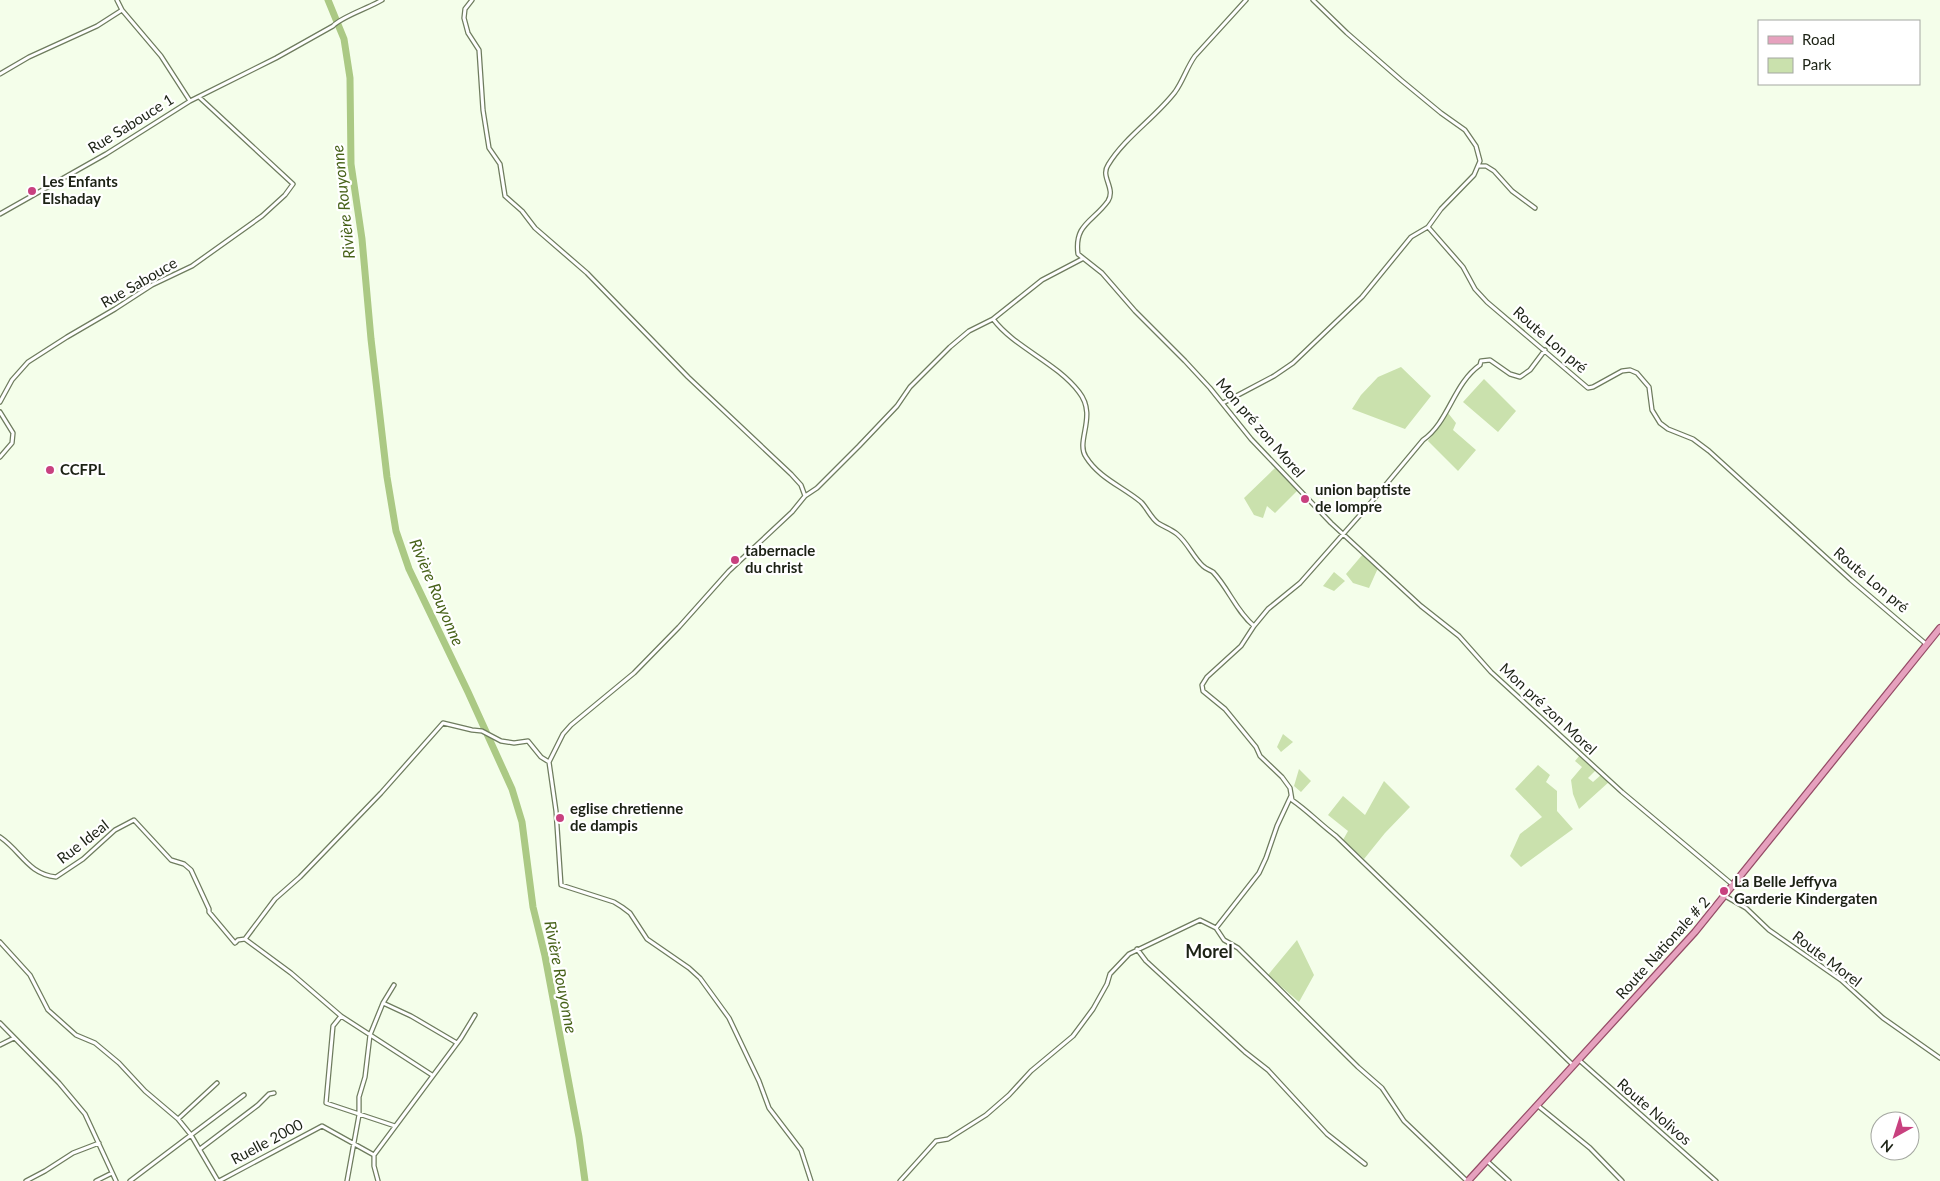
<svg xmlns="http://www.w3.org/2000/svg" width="1940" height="1181" viewBox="0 0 1940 1181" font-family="Lato,sans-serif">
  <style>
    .green { fill: #cae1ad }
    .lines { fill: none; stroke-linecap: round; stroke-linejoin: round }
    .river { stroke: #abc984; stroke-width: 7 }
    .street-casing { stroke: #6e7c5e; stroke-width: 5.5 }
    .primary-casing { stroke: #954c66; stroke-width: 8 }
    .street { stroke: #fff; stroke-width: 3 }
    .primary { stroke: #e6a1be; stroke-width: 5.5 }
    .poi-dot { fill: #c8417f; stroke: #fff; stroke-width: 2 }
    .labels { text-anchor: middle; stroke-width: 4.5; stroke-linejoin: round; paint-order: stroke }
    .street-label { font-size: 15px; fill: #1c2215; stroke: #fff }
    .poi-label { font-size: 15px; font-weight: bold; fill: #1c2215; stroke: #fff; text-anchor: start }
    .water-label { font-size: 16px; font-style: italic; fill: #476219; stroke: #fff }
    .quarter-label { font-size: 18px; font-weight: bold; fill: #1c2215; stroke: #fff }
  </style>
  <rect width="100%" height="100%" fill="#f4feea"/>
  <path class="green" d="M1401,367L1431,396L1405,429L1352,409L1361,395L1378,377Z
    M1484,379L1516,411L1498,432L1463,402Z
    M1448,413L1456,423L1453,430L1476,450L1458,471L1428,441Z
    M1275,468L1298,490L1275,513L1267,506L1263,518L1254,515L1244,498Z
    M1363,554L1378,568L1369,588L1353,583L1346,574Z
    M1334,572L1345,581L1334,591L1323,586Z
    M1283,734L1293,742L1281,752L1277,747Z
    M1580,755L1596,770L1588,778L1593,782L1602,774L1610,781L1579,809L1573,794L1571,780L1582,767L1575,761Z
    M1538,765L1550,775L1546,782L1557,791V811L1573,829L1521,867L1510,856L1520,834L1542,817L1515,789Z
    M1299,769L1311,781L1301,792L1294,786Z
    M1384,781L1410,807L1385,833L1364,859L1343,840L1348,831L1328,815L1343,796L1365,815Z
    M1297,940L1314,975L1299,1002L1268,975Z"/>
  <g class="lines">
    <path class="river" d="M328,0L344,39L350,78L351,164L362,239L371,339L387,477L396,531L409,569L468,692L512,789L522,822L533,907L545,956L579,1137L585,1181"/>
    <defs>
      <path id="street" d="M117,0L122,10L161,56L190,101
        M472,0L465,9L464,18L468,33L479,50L483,110L489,148L500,164L505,196L522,211L535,228L587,273L688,377L791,474L801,485L805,496
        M1246,0L1195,56C1187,67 1183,81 1175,92C1155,118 1125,137 1108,165C1100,177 1116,188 1108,201C1093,222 1074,224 1078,254L1102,273L1135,311L1185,361L1210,388L1251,439L1331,523L1421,606L1459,636L1491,672L1622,792L1733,885
        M1313,0L1347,33L1401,80L1441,113L1465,130L1476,146L1480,161L1474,175L1441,209L1428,227L1463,267L1475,289L1487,302L1588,388L1593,387L1622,371L1630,370L1637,373L1649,387L1652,410L1660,423L1668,429L1693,439L1709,451L1851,580L1926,644
        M0,74L29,57L97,26L122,10
        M1479,166H1486L1494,171L1512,191L1535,208
        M0,214L106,154L190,101L276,58L333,26C341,17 369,8 382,0
        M993,319C1015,348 1056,362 1079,392C1098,416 1075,441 1086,457C1099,478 1123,487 1141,502C1147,508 1151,518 1158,523C1164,527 1171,529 1177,534C1188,543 1193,557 1203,566C1206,569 1210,570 1213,572C1229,589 1236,611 1254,626
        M1545,350L1530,370L1520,377L1510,374L1490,360L1481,361L1480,365C1453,384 1449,422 1423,440L1368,506L1300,583L1268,609L1254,626L1241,646L1207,677L1202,685L1203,691L1225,709L1256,747L1260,756L1282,777L1290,788L1292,800C1308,811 1320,824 1336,836L1573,1065
        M0,402L12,380L28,362L67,337L115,309L152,285L192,266L262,216L285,195L293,184L199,97
        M1223,403L1274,376L1293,363L1362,297L1411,237L1428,227
        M0,412L13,433L12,443L0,457
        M0,837C21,851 28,874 56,877L83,859L115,830L134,820L171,860L184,864L191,870L209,909V912L235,943L238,940L245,939L275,899L300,877L381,793L443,723L472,730L482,731L501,741L514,743L528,741L541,757L549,762
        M1725,896L1746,908L1769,930L1841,980L1883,1018L1940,1058
        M1216,928L1259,873L1266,858L1277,826L1291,796
        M245,939L291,973L341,1016L432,1075
        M0,942L30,975L48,1010L76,1035L95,1043L119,1063L145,1091L178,1119L191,1135L218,1181
        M1137,949L1146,961L1245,1052L1268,1070L1327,1134L1365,1164
        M383,1003L411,1016L457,1043
        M341,1016L333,1026L326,1103L395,1126
        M0,1023L59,1083L85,1114L116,1181
        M0,1045L14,1038
        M1579,1060L1716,1181
        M1537,1105L1590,1148L1622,1181
        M178,1119L217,1083
        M200,1149L258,1105L269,1094L274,1093
        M374,1155L461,1038L475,1015
        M1487,1161L1509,1181
        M26,1181L45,1171L73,1153L99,1143
        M96,1181L112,1173
        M130,1181L244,1095
        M219,1181L322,1126L374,1155V1166L378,1181
        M347,1181L359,1115V1097L365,1077L370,1035L383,1003L394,985
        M811,1181L801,1150L769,1108L759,1081L729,1018L700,978L689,968L647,939L630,913L622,907L614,902L561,885L556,811L549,762L563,734L571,725L634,673L679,627L729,571L792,512L805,496L817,488L859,446L897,406L910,387L950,347L969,331L993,319L1042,280L1082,259
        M900,1181L936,1141L948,1139L986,1115L1009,1095L1031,1071L1073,1036L1093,1009L1107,984L1110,974L1129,954L1200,920L1216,928L1224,940L1238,948L1358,1067L1382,1088L1404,1121L1467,1181"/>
      <path id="primary" d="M1468,1181L1695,932L1940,628"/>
    </defs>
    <use href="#street" class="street-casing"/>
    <use href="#primary" class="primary-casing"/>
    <use href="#street" class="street"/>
    <use href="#primary" class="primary"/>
  </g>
  <g class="poi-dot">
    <circle cx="32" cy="191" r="5"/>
    <circle cx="50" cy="470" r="5"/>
    <circle cx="1305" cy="499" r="5"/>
    <circle cx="735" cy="560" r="5"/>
    <circle cx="560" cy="818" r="5"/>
    <circle cx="1724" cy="891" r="5"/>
  </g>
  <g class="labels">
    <g class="street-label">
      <text transform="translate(131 124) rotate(-32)" y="5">Rue Sabouce 1</text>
      <text transform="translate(139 283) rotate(-30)" y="5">Rue Sabouce</text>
      <text transform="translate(1550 340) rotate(41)" y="5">Route Lon pré</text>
      <text transform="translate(1260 428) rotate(49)" y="5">Mon pré zon Morel</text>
      <text transform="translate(1871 580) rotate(40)" y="5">Route Lon pré</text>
      <text transform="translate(1548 709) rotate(43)" y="5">Mon pré zon Morel</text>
      <text transform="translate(83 842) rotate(-38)" y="5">Rue Ideal</text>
      <text transform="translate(1663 948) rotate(-48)" y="5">Route Nationale # 2</text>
      <text transform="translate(1827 959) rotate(37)" y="5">Route Morel</text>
      <text transform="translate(1654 1112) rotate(41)" y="5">Route Nolivos</text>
      <text transform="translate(267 1142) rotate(-28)" y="5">Ruelle 2000</text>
    </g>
    <g class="poi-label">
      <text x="42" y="187">Les Enfants<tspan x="42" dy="17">Elshaday</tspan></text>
      <text x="60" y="475">CCFPL</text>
      <text x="1315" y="495">union baptiste<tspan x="1315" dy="17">de lompre</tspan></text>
      <text x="745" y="556">tabernacle<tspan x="745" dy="17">du christ</tspan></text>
      <text x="570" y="814">eglise chretienne<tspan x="570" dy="17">de dampis</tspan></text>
      <text x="1734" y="887">La Belle Jeffyva<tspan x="1734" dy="17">Garderie Kindergaten</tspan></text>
    </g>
    <g class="water-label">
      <text transform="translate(343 202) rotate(-96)" y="6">Rivière Rouyonne</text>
      <text transform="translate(437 592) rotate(67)" y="6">Rivière Rouyonne</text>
      <text transform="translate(561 977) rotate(79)" y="6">Rivière Rouyonne</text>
    </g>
    <g class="quarter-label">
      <text x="1209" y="958">Morel</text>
    </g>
  </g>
  <rect x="1758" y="20" width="162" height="65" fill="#ffffff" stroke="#a4a7a1"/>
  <rect x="1768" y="36" width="25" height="8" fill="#e6a1be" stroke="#a4a7a1"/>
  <text x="1802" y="45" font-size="15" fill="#1c2215">Road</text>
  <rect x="1768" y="58" width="25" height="15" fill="#cae1ad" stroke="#a4a7a1"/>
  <text x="1802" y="70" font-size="15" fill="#1c2215">Park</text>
  <g transform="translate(1895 1136) rotate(219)"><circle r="24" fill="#ffffff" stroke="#a4a7a1"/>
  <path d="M0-4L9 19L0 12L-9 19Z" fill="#c8417f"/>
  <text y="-8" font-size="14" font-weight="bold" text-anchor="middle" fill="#1c2215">N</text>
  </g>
</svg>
